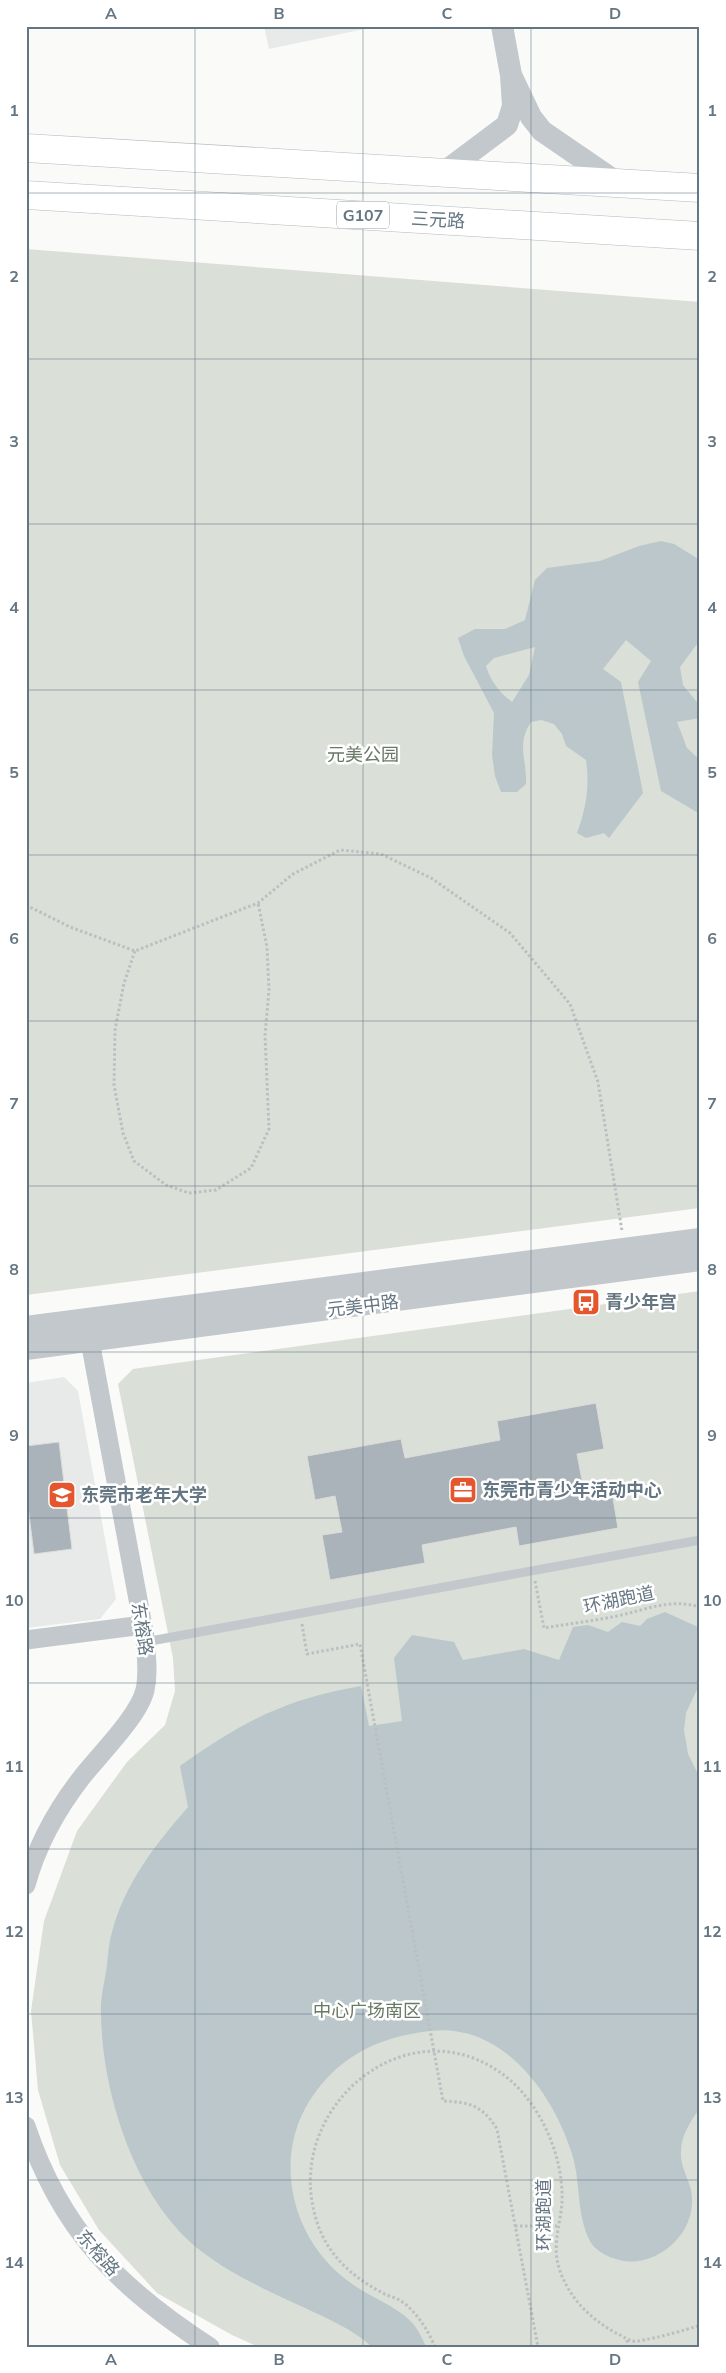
<svg xmlns="http://www.w3.org/2000/svg" width="726" height="2373" viewBox="0 0 726 2373" font-family="Mulish,'Noto Sans SC',sans-serif">
  <style>
    .built { fill: #e8e9e9 }
    .green { fill: #dadfd7 }
    .water { fill: #bbc7cb; fill-rule: evenodd }
    .building { fill: #aab3b9; stroke: #dcdcda }
    .lines { fill: none; stroke-linecap: round; stroke-linejoin: round }
    .trunk-casing { stroke: #b4b9bd; stroke-width: 29 }
    .path { stroke: #bbbfc2; stroke-width: 3; stroke-dasharray: 2.5 2.5; stroke-linecap: butt }
    .service { stroke: #c3c8cc; stroke-width: 9 }
    .minor { stroke: #c3c8cc; stroke-width: 19 }
    .tertiary { stroke: #c3c8cc; stroke-width: 22 }
    .trunk { stroke: #fff; stroke-width: 28 }
    .grid { fill: none; stroke: #657683; stroke-width: 1; stroke-opacity: 0.55 }
    .labels { text-anchor: middle; stroke-width: 5; stroke-linejoin: round; paint-order: stroke }
    .shield { fill: #fff; stroke: #939fa8; stroke-width: 1 }
    .shield-label { font-size: 16px; font-weight: bold; fill: #657683 }
    .street-label { font-size: 18px; fill: #657683; stroke: #fff }
    .park-label { font-size: 18px; fill: #687a64; stroke: #fff }
    .poi-label { font-size: 18px; font-weight: bold; fill: #657683; stroke: #fff; text-anchor: start }
    .neatline { fill: none; stroke: #657683; stroke-width: 2 }
    .grid-label { font-size: 16px; text-anchor: middle; font-weight: bold; fill: #657683 }
  </style>
  <rect width="100%" height="100%" fill="#fafaf8"/>
  <path class="built" d="M264,26H379L269,49Z
    M64,1377L78,1391L116,1599L100,1619L26,1628V1383Z"/>
  <path class="green" d="M26,249L700,302V1208L26,1295Z
    M700,1291V2347H259L232,2335L157,2293L99,2230L60,2165L38,2090L31,2011L44,1921L77,1831L127,1762L165,1725L175,1691L173,1658L118,1384L133,1369Z"/>
  <path class="water" d="M661,541L674,544L700,560V640L680,667L683,685L700,706V718L677,722L687,748L700,760V814L661,791L638,682L651,661L626,640L603,669L621,682L643,793L609,838L604,833L586,838L577,833C586,809 590,785 586,760L566,746L562,734L554,724L541,720L531,722C516,745 527,759 526,784L517,792H501L495,776L492,755L494,713L464,656L458,638L475,629H505L525,620L535,580L547,568L600,561L639,546ZM535,647L529,675L512,702C499,692 491,682 486,666L494,658Z
    M665,1612L700,1628V1683L686,1713L684,1730L688,1754L700,1778V2107C691,2122 681,2134 681,2152C680,2166 688,2177 691,2190C698,2224 671,2256 638,2261C623,2264 597,2255 590,2241C576,2214 581,2182 572,2154C553,2092 501,2022 430,2031C378,2037 339,2056 310,2100C272,2159 292,2240 348,2281C367,2296 400,2307 414,2325C419,2331 423,2340 426,2347H372C353,2329 326,2318 303,2307C268,2291 232,2275 201,2251C135,2200 102,2093 101,2014C100,1998 105,1981 107,1965C108,1954 109,1942 112,1932C125,1883 155,1845 188,1807L180,1766C242,1722 285,1699 361,1686L369,1726L402,1721L394,1658L412,1635L454,1642L463,1660L524,1649L559,1660L573,1627L588,1625L608,1632L622,1622L640,1626L647,1619Z"/>
  <path class="building" d="M596,1403L604,1449L577,1454L583,1485L610,1480L618,1528L519,1546L516,1527L422,1545L425,1563L330,1580L322,1535L342,1532L335,1496L315,1500L307,1456L401,1439L405,1458L500,1440L497,1421Z
    M59,1442L72,1549L34,1554L26,1491V1446Z"/>
  <g class="lines">
    <defs>
      <path id="trunk" d="M26,148L700,188
        M26,195L700,236"/>
    </defs>
    <use href="#trunk" class="trunk-casing"/>
    <path class="path" d="M26,905L70,927L135,951L258,903L293,874L340,850L381,854L431,878L510,933L570,1004L598,1082L622,1231
      M135,951L124,983L115,1030L114,1085L123,1133L134,1161L166,1185L189,1193L216,1190L251,1168L269,1129L265,1035L269,990L267,947L258,903
      M535,1581L544,1628C568,1624 593,1621 617,1616C646,1610 669,1598 700,1607
      M302,1624L307,1654L360,1644L443,2101C470,2102 483,2106 497,2129L538,2347
      M515,2226H557
      M627,2340L628,2347
      M435,2347C428,2330 416,2311 401,2301C395,2297 387,2296 381,2292C352,2277 327,2254 317,2222C279,2108 412,1997 510,2080C543,2109 564,2159 562,2203C560,2226 552,2245 559,2268C569,2298 589,2318 616,2333C621,2335 626,2339 632,2341C640,2343 690,2329 700,2325"/>
    <path class="service" d="M145,1642L700,1540"/>
    <path class="minor" d="M26,1640L143,1625
      M26,1885C37,1845 57,1809 82,1777C99,1755 139,1716 145,1690C149,1672 146,1654 145,1637L90,1341
      M26,2126C61,2231 119,2288 210,2347"/>
    <path class="tertiary" d="M502,26L511,75
      M443,173L507,125L513,106L511,75L531,117L542,131L618,183
      M26,1327L700,1239
      M26,1349L700,1260"/>
    <use href="#trunk" class="trunk"/>
  </g>
  <path class="grid" d="M195,26V2347M363,26V2347M531,26V2347M26,193H700M26,359H700M26,524H700M26,690H700M26,855H700M26,1021H700M26,1186H700M26,1352H700M26,1518H700M26,1683H700M26,1849H700M26,2014H700M26,2180H700"/>
  <defs>
    <symbol id="bus-square" viewBox="-11 -11 22 22"><rect x="-9" y="-9" width="18" height="18" rx="4" fill="#e4572e" stroke="#fff"/><path d="M-5-6H5V4H4V6H2V4H-2V6H-4V4H-5ZM-3.5-4V0h7V-4ZM-3.5 1.2v1.5H-2V1.2ZM2 1.2v1.5H3.5V1.2Z" fill="#fff"/></symbol>
    <symbol id="office-square" viewBox="-11 -11 22 22"><rect x="-9" y="-9" width="18" height="18" rx="4" fill="#e4572e" stroke="#fff"/><path d="M-6-3h4V-5.5h4V-3h4V5H-6ZM-1-4.5V-3h2v-1.5ZM-6 0V1H6V0Z" fill="#fff"/></symbol>
    <symbol id="school-square" viewBox="-11 -11 22 22"><rect x="-9" y="-9" width="18" height="18" rx="4" fill="#e4572e" stroke="#fff"/><path d="M0-5L7-2L0 1L-7-2ZM-4 1L0 2.5L4 1V4Q0 6-4 4Z" fill="#fff"/></symbol>
  </defs>
  <g fill-rule="evenodd">
    <use href="#bus-square" x="570" y="1286" width="32" height="32"/>
    <use href="#office-square" x="447" y="1474" width="32" height="32"/>
    <use href="#school-square" x="46" y="1479" width="32" height="32"/>
  </g>
  <g class="labels">
    <rect class="shield" x="337" y="201.5" width="52" height="27" rx="4"/>
    <g class="shield-label">
      <text x="363" y="221">G107</text>
    </g>
    <g class="street-label">
      <text transform="translate(438 220) rotate(3)" y="6">三元路</text>
      <text transform="translate(363 1306) rotate(-7)" y="6">元美中路</text>
      <text transform="translate(619 1600) rotate(-12)" y="6">环湖跑道</text>
      <text transform="translate(142 1629) rotate(81)" y="6">东榕路</text>
      <text transform="translate(544 2215) rotate(-90)" y="6">环湖跑道</text>
      <text transform="translate(98 2253) rotate(49)" y="6">东榕路</text>
    </g>
    <g class="park-label">
      <text x="363" y="761">元美公园</text>
      <text x="367" y="2017">中心广场南区</text>
    </g>
    <g class="poi-label">
      <text x="605" y="1308">青少年宫</text>
      <text x="482" y="1496">东莞市青少年活动中心</text>
      <text x="81" y="1501">东莞市老年大学</text>
    </g>
  </g>
  <rect width="726" height="2373" fill="none" stroke="#ffffff" stroke-width="55"/>
  <rect x="28" y="28" width="670" height="2318" class="neatline"/>
  <g class="grid-label">
    <text x="111" y="19">A</text>
    <text x="279" y="19">B</text>
    <text x="447" y="19">C</text>
    <text x="615" y="19">D</text>
    <text x="14" y="116">1</text>
    <text x="712" y="116">1</text>
    <text x="14" y="282">2</text>
    <text x="712" y="282">2</text>
    <text x="14" y="447">3</text>
    <text x="712" y="447">3</text>
    <text x="14" y="613">4</text>
    <text x="712" y="613">4</text>
    <text x="14" y="778">5</text>
    <text x="712" y="778">5</text>
    <text x="14" y="944">6</text>
    <text x="712" y="944">6</text>
    <text x="14" y="1109">7</text>
    <text x="712" y="1109">7</text>
    <text x="14" y="1275">8</text>
    <text x="712" y="1275">8</text>
    <text x="14" y="1441">9</text>
    <text x="712" y="1441">9</text>
    <text x="14" y="1606">10</text>
    <text x="712" y="1606">10</text>
    <text x="14" y="1772">11</text>
    <text x="712" y="1772">11</text>
    <text x="14" y="1937">12</text>
    <text x="712" y="1937">12</text>
    <text x="14" y="2103">13</text>
    <text x="712" y="2103">13</text>
    <text x="14" y="2268">14</text>
    <text x="712" y="2268">14</text>
    <text x="111" y="2365">A</text>
    <text x="279" y="2365">B</text>
    <text x="447" y="2365">C</text>
    <text x="615" y="2365">D</text>
  </g>
</svg>
